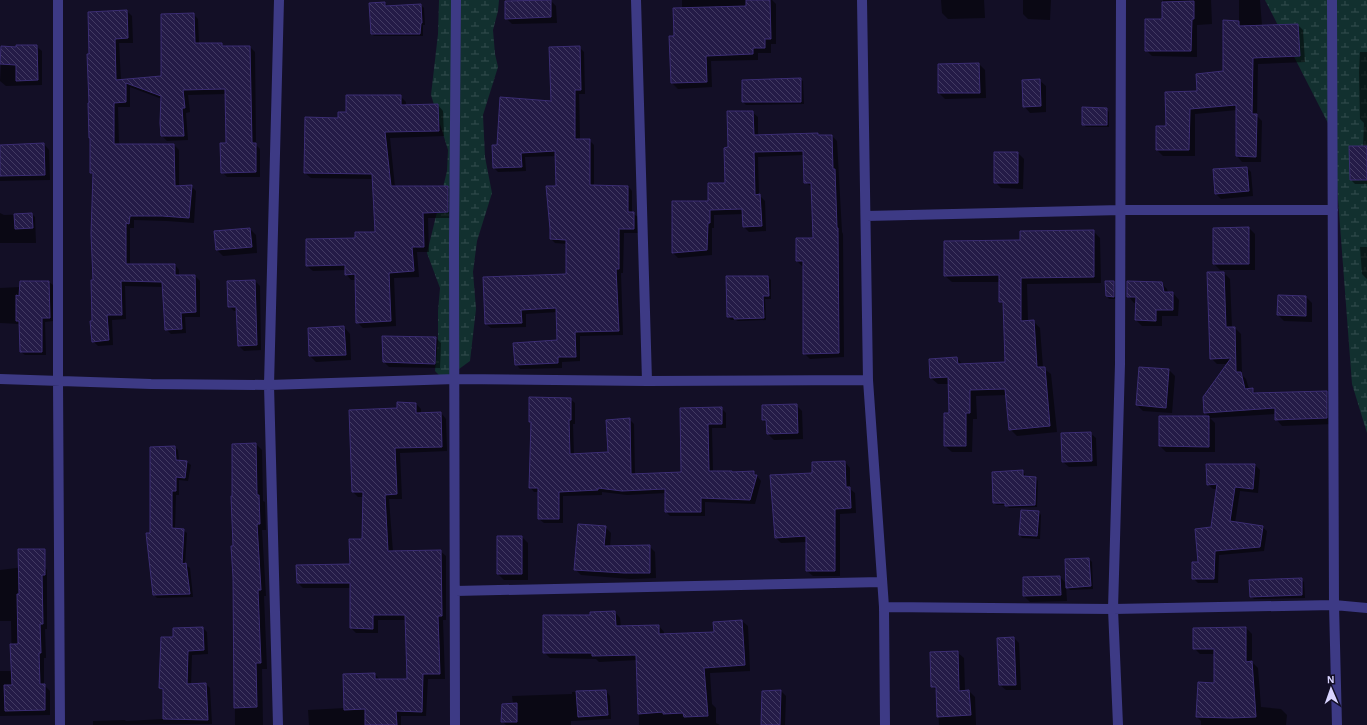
<svg xmlns="http://www.w3.org/2000/svg" width="1367" height="725" viewBox="0 0 1367 725" font-family="'Alegreya Sans',sans-serif">
  <style>
    .wetland { fill: url(#wetland-marsh) }
    .shadow { fill: #0007 }
    .building { fill: url(#building-back-hatch); stroke: #3b2d73 }
    .lines { fill: none; stroke-linecap: round; stroke-linejoin: round }
    .minor { stroke: #3d3a85; stroke-width: 10 }
  </style>
  <defs>
    <pattern id="wetland-marsh" width="20" height="14" patternUnits="userSpaceOnUse"><rect width="20" height="14" fill="#12302f"/><path d="M1 5h8M5 5V1M11 12h8M15 12V8" fill="none" stroke="#344d4e"/></pattern>
    <pattern id="building-back-hatch" width="6" height="6" patternUnits="userSpaceOnUse"><rect width="6" height="6" fill="#241b47"/><path d="M-1 5l2 2M0 0l6 6M5-1l2 2" fill="none" stroke="#433b63"/></pattern>
  </defs>
  <rect width="100%" height="100%" fill="#130f26"/>
  <path class="wetland" d="M439,0H499L498,11L493,30L495,54L498,67L483,115L485,157L492,193L477,241L473,272L476,309L470,361L444,380L435,371L438,340V311L440,288L427,253L447,171L448,150L431,95L438,34Z
    M1265,0H1367V433L1352,384L1333,133Z"/>
  <path class="shadow" d="M550,0L556,6L557,23L512,24L506,18Z
    M682,0H772L776,4V44H771V53H758V60L711,61L712,87L678,89L672,83L675,37L682,9Z
    M941,0H984L985,18L948,19L942,13Z
    M1023,0H1051L1050,20L1028,19L1023,14Z
    M1163,0H1211L1212,24L1197,25V57L1152,56L1146,50L1163,20Z
    M1239,0H1260L1262,26L1298,25L1303,30L1305,62L1258,64L1257,116L1262,121L1261,162H1242L1237,156V110L1195,114V156H1163L1157,150V127H1167L1199,92L1224,72L1239,22Z
    M385,3L388,6L421,5L424,8L425,25H423V36H374L372,34Z
    M127,11L132,16L133,43H119L121,80L162,77L193,14L198,19L199,44H221L225,47H250L255,52L256,145L260,149V177H227L222,172L227,144L226,94L188,95L190,112L186,113L188,140L167,141L162,136V99L130,87V107H118L119,145H174L179,150V187L191,186L196,191L194,223L167,221L134,220V228H130V265H175L179,270V276H195L200,281V317H185L186,333L171,334L166,329L164,287L125,286L126,319L112,320L113,345L98,346L93,341L94,176L91,173L88,55Z
    M36,46L42,51V85L6,86L0,81L2,47L17,48Z
    M579,47L584,52L585,94H579L580,140H589L594,145V186H628L632,191V213L638,217V233H624L623,273H621L623,335L580,336V361L562,362V368L520,369L516,364L558,341V312L526,314V327L491,328L486,324L567,275V244L555,243L551,239L557,187L556,156L525,157L526,171L498,172L494,168L498,146L552,102Z
    M1360,52H1367V184H1355L1351,180L1363,147L1364,123L1360,119L1359,72Z
    M979,64L985,70L986,98L945,99L939,93Z
    M800,79L803,81L804,104L746,105L743,102V81Z
    M1039,80L1046,86V112L1030,113L1024,106Z
    M400,96L406,102V106L438,105L443,111L444,136L390,138L395,187H448L453,192V218H428L429,252H417L419,277L394,278L396,326L363,328L357,322L356,280H351L346,274V270L313,271L307,266L356,239L376,233L373,179L311,178L305,173L339,119L347,113Z
    M1106,109L1109,112V127H1086L1083,124Z
    M752,112L758,117V136L817,134L819,136H832L837,141L842,232L843,234L844,357L810,359L804,353V266H802L797,261L814,239L812,187L805,182L804,155L758,157L759,195L765,201L766,231L749,232L744,227V214L714,215V228H712V255L678,258L673,253L709,202L726,184L729,148Z
    M44,144L49,150L50,180L0,181V146Z
    M1018,153L1024,159L1023,189L1001,188L995,182Z
    M1247,168L1251,172L1253,196L1221,199L1216,194Z
    M0,213L4,215L32,214L35,217L36,243H0Z
    M1249,228L1255,234V270H1220L1214,264Z
    M250,229L256,235L257,253L223,256L217,250Z
    M1093,231L1100,238L1101,283L1027,284L1028,322L1033,321L1040,328L1043,368L1051,374L1057,432L1017,436L1010,429L1007,395L976,396L977,419H973L972,452H952L945,446L950,414L949,384H938L931,378L957,358L963,365L1006,363L1004,306L1000,301V282H952L945,276L1021,241Z
    M1360,247H1367V279L1362,274Z
    M1224,273L1230,279L1232,328H1235L1241,334L1242,375L1246,379L1249,389H1252L1257,394L1326,392L1332,398L1333,424L1282,426L1276,419V414L1210,418L1215,423V452H1166L1160,446V417H1209L1205,412L1228,364H1217L1211,358Z
    M727,277H768L771,280V299H765L766,320L738,321L736,320H731L728,317Z
    M255,281L260,286L261,350L244,351L239,346L237,311H234L229,306Z
    M49,282L53,285V321L45,322L46,355H25L21,352L20,324L0,323V288L20,287Z
    M1113,282L1116,285V299H1109L1107,296Z
    M1161,283L1167,289L1168,293H1173L1179,300L1178,316H1162V326H1142L1136,320L1137,303H1134L1128,296Z
    M1306,297L1312,303V322L1284,321L1278,315Z
    M344,327L350,334L351,360L316,362L310,356Z
    M436,338L441,343L440,368L389,367L384,362Z
    M1169,370L1175,376L1172,413L1143,411L1137,405Z
    M570,399L575,403V424H573L574,455L609,453L629,419L634,424L635,475L682,473L681,409L721,408L726,413V428H712L713,472L733,473L754,472L761,481L755,504L705,502V516H670L666,512V493L627,495L602,492V495L563,496V523H544L539,519V492H534L530,487L532,424L530,421Z
    M416,404L421,409V414L441,413L446,419L447,451L400,453L402,499H389L393,552L440,551L446,556V620H443L445,679H428L426,716H401V725H309L308,710L345,708L375,674L380,680H408L406,620H378V633H356L351,628V588H303L298,583L351,565L363,540L364,497H358L353,492L398,409Z
    M796,405L802,411L803,439L774,440L768,434L767,424L763,420Z
    M1090,433L1096,438L1097,466L1069,467L1063,462Z
    M256,444L262,450L263,501L265,502L266,530H262L266,596H264L267,669H262L263,725H235L234,547Z
    M175,447L178,450L179,461L187,462L191,465L188,481L179,480V495H176L175,529L183,530L187,533L185,565L190,568L193,597L157,598L153,594L151,534Z
    M845,462L850,468V489L855,493L856,513L840,514V576H813L807,571V542L781,543L776,538L771,476L813,474Z
    M1207,465H1255L1260,470L1258,493L1240,491L1235,523L1262,527L1267,531L1264,551L1219,555L1218,583H1198L1193,578L1211,528L1217,489H1213L1208,485Z
    M1022,471L1025,474V477L1036,478L1038,481L1037,507L1009,508L1006,505H997L995,504L1010,503L995,502V504L994,503Z
    M1039,512L1041,515L1040,539L1022,538L1020,535Z
    M605,527L611,533L610,547L649,546L655,552L656,578L631,579L581,575L575,569Z
    M522,537L528,543V580H504L498,574Z
    M1089,559L1092,562L1093,589L1070,590L1066,586L1067,601L1030,602L1024,596L1060,577L1067,584Z
    M41,565L47,570V629H45L46,658H44V685L50,691V715L0,716V671H12L11,621H0V570Z
    M1301,579L1304,582L1305,598L1254,599L1251,596Z
    M615,612L620,618L621,627L659,626L664,632V635L715,633L742,621L748,626L750,671L710,673L712,704L716,708V723L720,725H639L638,660L599,662L596,659L550,658L544,652L591,616Z
    M203,628L207,632L208,654L192,655L191,685L206,684L210,688L212,724L93,725V721L125,720L126,721L164,719V691L160,688L174,638Z
    M1246,628L1252,634V662L1258,668L1261,707L1281,709L1287,715L1286,725H1201V721L1197,717L1215,684V654H1200L1194,648Z
    M1014,638L1019,643L1021,690H1006L1000,685L998,639Z
    M957,652L964,658L965,691H969L975,697L976,725H939L937,691L932,686Z
    M606,691L610,696L611,719L571,721V725H506L502,721L513,704L512,696L572,694V692Z
    M781,691L786,696L785,725H762L763,692Z"/>
  <path class="building" d="M551,0V17L505,19V1Z
    M746,0H770L771,39H765V48H753V54L706,56L707,82L671,83L669,36H674L673,8L746,6Z
    M1194,1V19H1192L1191,51H1145V19H1162V2Z
    M385,2V6L421,4L422,23H421L420,34H371L369,3Z
    M127,10L128,38L115,39L116,80L161,76V14L194,13L195,43H222V46H250L252,143H256V172L221,173L220,143H226L225,89L183,90L185,108H182L184,136H161L160,123L161,96L126,83V102L114,103V144H174L175,186L192,185L189,218L162,216H130L129,224L126,223V264H175V275H195L196,312L181,313L182,329L165,330L162,282L121,281L122,315H107L109,340L92,342L90,321H92L91,280H93L91,234L93,173H90V138H89L88,103H89L87,54H89L88,12Z
    M1223,20L1239,21V26L1298,24L1300,56L1253,58L1252,114H1257L1256,157L1236,156V105L1190,109L1189,150H1156V126H1166L1165,92L1197,91L1196,74L1223,71Z
    M16,45H37L38,80L16,81V65L0,64L1,46L16,47Z
    M580,46L581,90H575V139H590V185L628,186V212H634V229H619V269H616L619,331L575,332L576,357H558V363L515,365L513,343L557,340L556,308L521,310L522,323L485,324L483,277L566,274V240L550,239V229L546,186H556L555,151L521,153L522,167L493,168L492,145H497L500,97L551,101L549,47Z
    M979,63L980,93H938V64Z
    M801,78V102H742V80Z
    M1040,79L1041,106L1023,107L1022,80Z
    M346,95H401V105L438,104L439,131L385,132L391,186H448V212L423,213L424,247H412L414,271L389,273L391,321L356,323L355,274L345,275V265L306,266V239L355,238V232H375L372,174L304,173L305,117L338,118V112H346Z
    M1082,107L1107,108V125H1082Z
    M727,111H753L754,135L818,133V135H832L833,169H835L837,228H838L839,353L803,354V261H796V238H813L811,183H804L803,151L754,152L755,195L760,194L762,226L743,227L742,209L710,210V223H708L707,250L672,253V201H708V183H725L724,148L728,147Z
    M44,143L45,175L0,176V145Z
    M1349,146H1367V180H1350Z
    M994,152H1018V183H994Z
    M1247,167L1249,191L1215,194L1213,169Z
    M32,213L33,228L15,229L14,214Z
    M1249,227V264H1213V228Z
    M250,228L252,247L216,250L214,231Z
    M1094,230V277L1021,278V321L1034,320L1037,367H1045L1050,426L1009,430L1005,389L970,390V413H966V446H944V413H949L948,377L930,378L929,359L957,357L958,364L1005,362L1003,302H999V275L944,276V241L1020,240V231Z
    M1207,272H1224L1226,327H1235L1236,372H1241L1245,389L1253,388V393L1327,391V418L1275,420V408L1204,413L1203,397L1231,358L1210,359Z
    M726,276H768L769,296H763L764,318L734,319V317H727Z
    M255,280L257,345L238,346L236,307H228L227,281Z
    M20,281H49L50,318H42V352H20L19,321H16V295L19,296Z
    M1105,281H1114V297L1106,296Z
    M1127,281L1162,282L1164,292H1173V310H1156V321L1135,320L1136,297H1127Z
    M1278,295L1306,296V316L1277,315Z
    M344,326L346,355L309,356L308,328Z
    M382,336L436,337L435,364L383,362Z
    M1139,367L1169,369L1166,408L1136,405Z
    M529,397L571,398V420H569L570,454L608,452L606,420L630,418L631,474L681,472L680,408L722,407V424H708L709,471H732V472L754,471V475H757L750,500L701,498V512H665V489L622,491L598,488V490L559,492V519H538V488H529L531,422H529Z
    M397,402L416,403V413L441,412L442,447L395,448L397,494L385,495L388,551L441,550L442,616H438L440,674H423L422,712L396,711L397,725H365V709L344,710L343,674L375,673V679H407L405,615H373V629L350,628V583H297L296,565L350,564L349,539H362L363,492H352L349,410L397,408Z
    M797,404L798,433L767,434L766,420H762V405Z
    M1159,416H1209V447L1159,446Z
    M1091,432L1092,461L1062,462L1061,433Z
    M256,443L257,495H259L260,524H257L261,590H258L261,663H256L257,707L234,708L233,577L231,546H233L231,496H232V444Z
    M175,446L176,460L187,461L185,478L176,477V491H172V528L184,529L182,564L186,563L190,594L153,595L146,533H150V447Z
    M845,461L846,487H850L851,508L835,509V571H806V536L775,538L770,475L812,473V462Z
    M1206,464H1255L1253,489L1235,487L1230,521L1263,526L1260,547L1215,551L1214,579H1192V562H1198L1195,529L1211,527L1217,484L1207,485Z
    M1023,470V476L1036,477L1035,505L1005,506V503H993L992,472Z
    M1021,510L1039,511L1037,536L1019,535Z
    M578,524L606,526L604,546L650,545V573H624L574,570Z
    M497,536H522V574H497Z
    M18,549H45V575H42L43,624H40L41,653H39L40,684H45V710L5,711L4,685H12L10,644H18L17,594H19Z
    M1089,558L1091,586L1066,588L1065,559Z
    M1060,576L1061,595L1023,596V577Z
    M1302,578V595L1250,597L1249,580Z
    M615,611L616,626L659,625V634L714,632L713,622L742,620L745,665L704,668L708,716L684,717L683,713L663,714V712L638,714L636,655L592,656V653H543V615H590V612Z
    M203,627L204,650L188,651L187,684L206,683L208,720L163,719V689L159,688L161,637H173V628Z
    M1246,627V662L1252,661L1256,717L1231,718L1196,717L1198,682L1214,683V649H1193V628Z
    M1014,637L1016,685H999L997,638Z
    M958,651L959,691L969,690L971,715L937,717L936,687H931L930,652Z
    M606,690L608,715L578,717L576,691Z
    M781,690L780,725H761L762,691Z
    M517,703V722H501L502,704Z"/>
  <g class="lines">
    <path class="minor" d="M58,0V381L60,725
      M636,0L647,381
      M862,0L868,380L884,607L885,725
      M1332,0L1334,605L1337,725
      M866,216L1121,210H1333
      M0,379L151,384L269,385L455,379L647,381L868,380
      M455,591L882,582
      M884,607L1113,609L1334,605L1367,608
      M278,725L269,385L279,0
      M455,725L454,244L456,0
      M1118,725L1113,609L1120,364L1121,0"/>
  </g>
  <g transform="translate(1331 689) rotate(358)" stroke="#130f26" stroke-width="3" paint-order="stroke">
  <path d="M0-3L7 15L0 10L-7 15Z" fill="#d9d4ff"/>
  <text y="-6" font-size="11" font-weight="bold" text-anchor="middle" fill="#d9d4ff">N</text>
  </g>
</svg>
